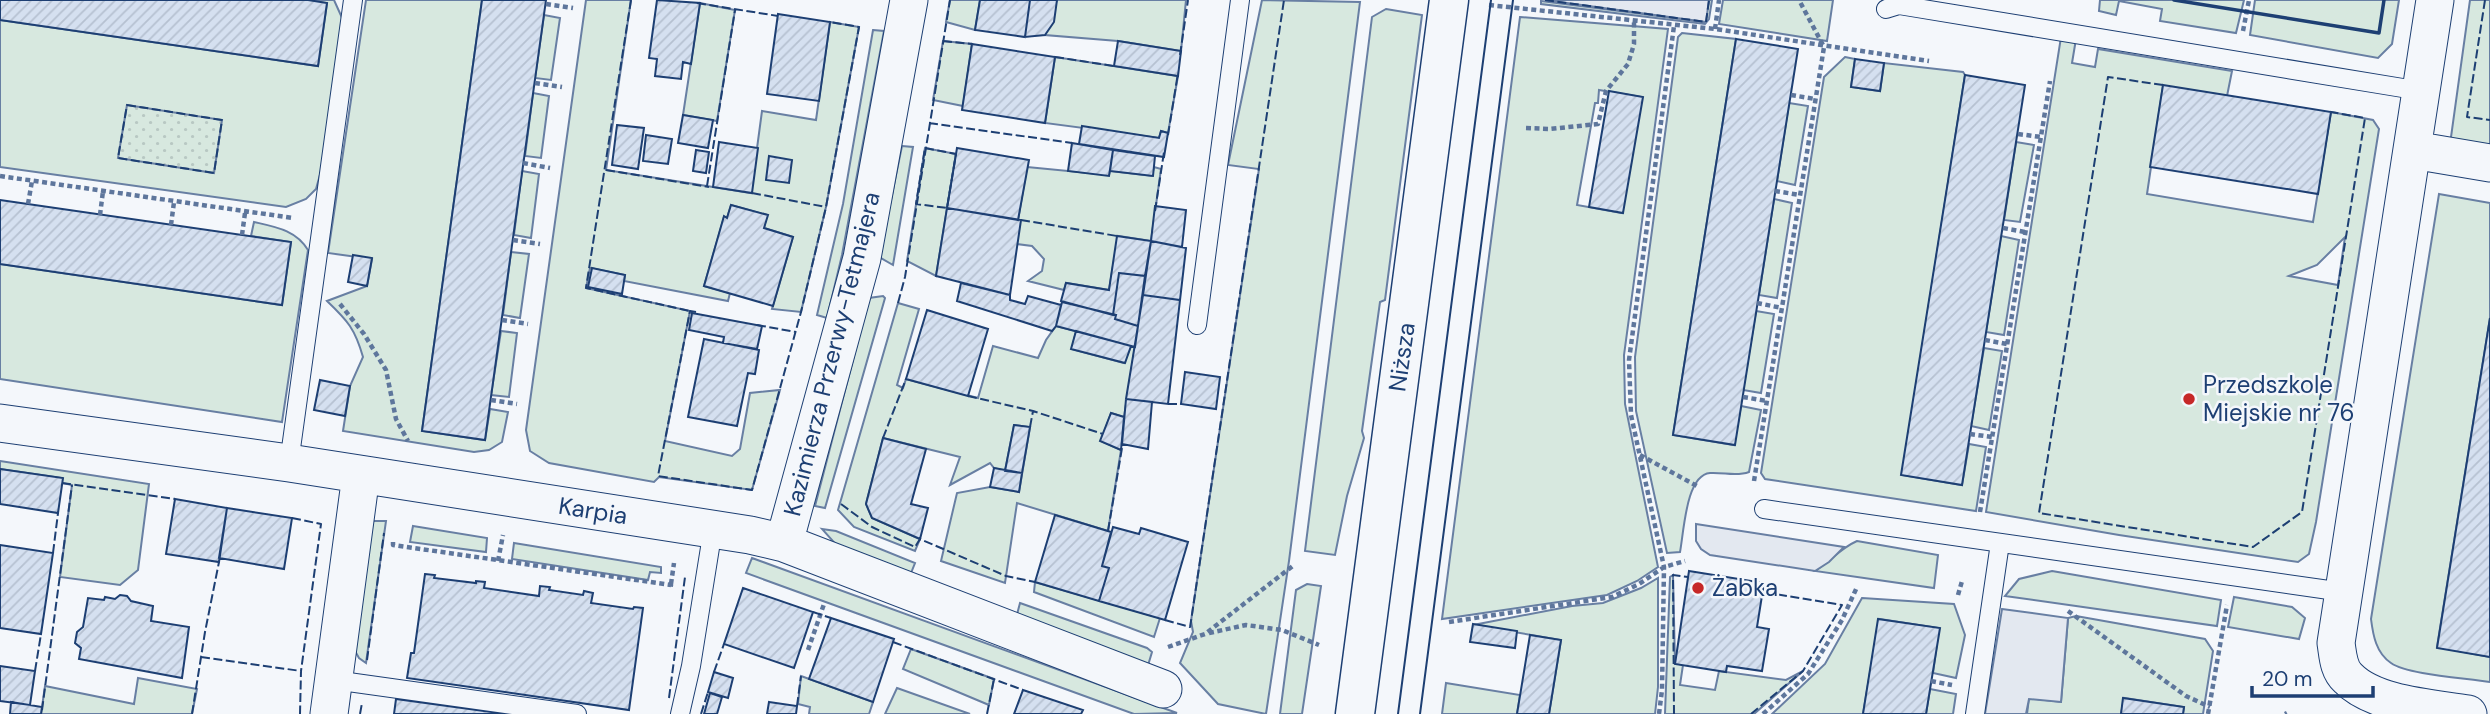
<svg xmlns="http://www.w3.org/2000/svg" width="2490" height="714" viewBox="0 0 2490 714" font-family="'DM Sans',sans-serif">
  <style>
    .green { fill: #d7e8df; stroke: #687fa3; stroke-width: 2; fill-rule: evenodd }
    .park { fill: url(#park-dots); stroke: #687fa3; stroke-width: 2 }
    .parking { fill: #e3e8f0; stroke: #687fa3; stroke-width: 2 }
    .building { fill: url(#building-hatch); stroke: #1d3f73; stroke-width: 2 }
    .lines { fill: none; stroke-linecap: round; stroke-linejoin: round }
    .service-casing { stroke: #1d3f73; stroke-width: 20 }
    .minor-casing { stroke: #1d3f73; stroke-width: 39 }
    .tertiary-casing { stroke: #1d3f73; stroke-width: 41 }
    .path { stroke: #5e769c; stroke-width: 4.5; stroke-dasharray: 5 3.5; stroke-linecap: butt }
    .service { stroke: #f4f7fb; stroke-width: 18 }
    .minor { stroke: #f4f7fb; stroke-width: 37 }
    .tertiary { stroke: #f4f7fb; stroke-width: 38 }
    .tram { stroke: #1d3f73; stroke-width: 2 }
    .fence { stroke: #1d3f73; stroke-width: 2; stroke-dasharray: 9 3.5; stroke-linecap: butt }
    .wall { stroke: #1d3f73; stroke-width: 3.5 }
    .poi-dot { fill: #c62828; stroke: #f4f7fb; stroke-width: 2.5 }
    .labels { text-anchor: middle; stroke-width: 5; stroke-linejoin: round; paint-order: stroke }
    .street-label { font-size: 24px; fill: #1d3f73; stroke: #f4f7fb }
    .poi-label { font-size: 24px; fill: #1d3f73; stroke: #f4f7fb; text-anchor: start }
  </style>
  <defs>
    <pattern id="park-dots" width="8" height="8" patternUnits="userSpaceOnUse" patternTransform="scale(1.75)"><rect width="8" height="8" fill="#d7e8df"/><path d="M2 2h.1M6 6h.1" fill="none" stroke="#b8c8c3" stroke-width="1.8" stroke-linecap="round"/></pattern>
    <pattern id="building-hatch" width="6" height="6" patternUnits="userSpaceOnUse" patternTransform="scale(1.75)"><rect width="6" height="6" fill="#d5e0f0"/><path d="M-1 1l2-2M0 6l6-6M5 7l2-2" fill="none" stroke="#b6c1d1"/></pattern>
  </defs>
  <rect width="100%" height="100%" fill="#f4f7fb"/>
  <path class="green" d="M308,0H334L343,20L323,164L316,189L306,199L286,207L0,167V20L318,66L327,3Z
    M366,0H482L422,431L485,440L490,409L508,412L502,442L489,450L474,452L343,431L350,386L363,357C355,329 348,321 327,301L367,286L372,259L328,253Z
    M586,0H631L606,170L751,193L762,111L816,120L830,22L859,27L826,207L801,312L772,309L793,237L764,228L767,215L731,205L727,218L724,217L704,286L730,293L728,301L624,281L625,275L590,268L586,288L690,311L665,441L732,456L740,449L750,393L780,390L752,490L659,477L654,482L549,463L530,451L526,430Z
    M950,0H980L975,30L946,22Z
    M1057,0H1186L1181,51L1118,41L1045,35Z
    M1262,0L1360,2L1289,561L1266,714L1218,704L1180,663L1193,632L1191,621L1259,169L1228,165Z
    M1709,0H1712L1709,19L1705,24L1541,4V1L1705,22Z
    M1723,0H1833L1827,41L1719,24Z
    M2100,0H2244L2236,33L2160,21L2162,9L2119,1L2116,15L2099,11Z
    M2255,0H2399L2392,44L2378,58L2250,35Z
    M2470,0H2490V151L2455,145L2451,137Z
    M700,3L735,10L717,121L683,115Z
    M1386,9L1422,15L1385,300L1380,302L1362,431L1364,438L1347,496L1335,555L1305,551L1372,17Z
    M544,15L560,18L551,80L535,78Z
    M1520,17L1668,29L1624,355L1625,404L1658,567L1637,581L1607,595L1442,619ZM1599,90L1642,97L1622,213L1577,205L1595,103H1598Z
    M873,30L884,31L842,255L827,318L817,315L843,204Z
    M1682,33L1736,39L1673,435L1734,445L1741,406L1761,410L1749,472C1736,477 1724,472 1710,473C1686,475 1684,531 1680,552L1667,553L1636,411L1635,357L1678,37Z
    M2061,37L2076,39L2072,63L2095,67L2098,49L2232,71L2227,96L2163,86L2147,194L2313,222L2331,112L2373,120L2379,129L2316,522L2309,554L2298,562L2119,535L1986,512ZM2345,237L2338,285L2289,276L2317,265Z
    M943,41L972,44L963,106L933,100Z
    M1055,57L1178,76L1168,133L1161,131L1159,138L1045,123Z
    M1845,57L1855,59L1851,87L1880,91L1884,63L1963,72L1965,75L1902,475L1962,485L1969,444L1986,447L1976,511L1765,479L1761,473L1824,77Z
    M533,93L549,96L541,158L525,156Z
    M1789,103L1808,106L1795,185L1777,181Z
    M2016,142L2034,145L2020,222L2004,220Z
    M902,146L913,147L893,265L881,258L880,253Z
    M925,148L956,154L936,276L907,261Z
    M1027,167L1109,175L1110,171L1152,176L1154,167L1161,169L1151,241L1118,236L1109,290L1066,283L1064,290L1028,281L1042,271L1044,259L1032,246L1017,244L1018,220Z
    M522,171L539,174L531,238L514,235Z
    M2439,194L2490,203V318L2437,647L2490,657V682C2468,678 2408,675 2391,663C2376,653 2373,635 2371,619Z
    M1774,199L1792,203L1777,298L1759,295Z
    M254,222C276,227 296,230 308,250L282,422L0,379V264L282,305L291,242L251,236Z
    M2001,236L2019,240L2004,335L1986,332Z
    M511,252L529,254L520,318L503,315Z
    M883,296L885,298L825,508L815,506L869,298Z
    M898,303L919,309L897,385L903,388L906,379L978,398L993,346L1038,358L1046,340L1056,326L1076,331L1072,349L1124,363L1131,346L1135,347L1124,417L1111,413L1101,441L1121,450L1108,531L1017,503L1005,583L941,561L957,493L990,487L1019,492L1030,427L1014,425L1005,471L994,468L990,463L950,485L960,457L883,438L866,504L872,518L920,539L915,551L854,527L838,510Z
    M1756,311L1774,314L1761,393L1743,390Z
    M501,331L517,333L509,397L491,395Z
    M1984,348L2002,351L1989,430L1971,426Z
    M0,461L149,484L138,570L120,585L60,577L72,485L62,483V478L0,469Z
    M370,521H386L366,663L359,658L351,644Z
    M413,526L487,538L486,552L410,542Z
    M822,529L836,531L915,563L907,583L848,558Z
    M1857,541L1938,555L1934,588L1815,571C1830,561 1841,548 1857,541Z
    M514,543L661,567V573L650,572L648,580L512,559Z
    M752,558L1177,713L1134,714L746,573Z
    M2052,571L2221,600L2217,626L2005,596L2019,579Z
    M1673,575L1675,663L1683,665L1680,685L1715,690L1719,671L1786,680L1803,671L1754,714H1665L1670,577Z
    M1658,578V687L1655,714H1549L1561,640L1473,625L1572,606L1603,603L1641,588Z
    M1035,582L1160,618L1154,637L1034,592Z
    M1307,584L1321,586L1302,714H1280L1296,590Z
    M2234,597L2292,607L2305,618L2299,639L2228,627Z
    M1862,598L1954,604L1965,635L1956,678L1933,673L1939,628L1879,619L1863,714H1772L1825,664Z
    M1020,603L1147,648L1152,652L1146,672L1015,622Z
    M2076,616L2205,639L2213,651L2203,714H2183L2184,707L2124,698L2121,714H2027L2029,698L2061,702L2068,618Z
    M911,649L994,679L989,705L903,669Z
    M801,676L873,702L869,714H809L810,707L798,704Z
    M138,678L197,689L192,714H41L45,686L134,704Z
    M1446,683L1520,695L1517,714H1442Z
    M897,688L970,714H885Z
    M1930,689L1956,694L1953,714H1926Z"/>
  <path class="park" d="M127,105L222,120L214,173L118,158Z"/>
  <path class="parking" d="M1545,0H1709L1706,22Z
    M1696,524L1844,547L1829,562L1815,571L1710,555L1701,549L1696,541Z
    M2002,609L2068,618L2061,702L2029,699L2026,714H1985Z"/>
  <path class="building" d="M0,0H308L327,3L318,66L0,20Z
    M482,0H546L485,440L422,431Z
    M657,0L700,3L691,64L683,62L681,79L655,76L657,59L649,58Z
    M980,0H1030L1025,37L975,30Z
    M1030,0H1057L1054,22L1045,35L1025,37Z
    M778,14L830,22L819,101L767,94Z
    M1736,39L1798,49L1735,445L1673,435Z
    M1118,41L1181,51L1178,76L1114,66Z
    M972,44L1055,57L1045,123L962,110Z
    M1855,59L1884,63L1880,91L1851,87Z
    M1965,75L2025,85L1962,485L1901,475Z
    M2163,85L2331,112L2318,194L2150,167Z
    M1609,91L1643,97L1623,213L1589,207Z
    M683,115L713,120L708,148L678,143Z
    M617,125L644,128L638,169L612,165Z
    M1082,126L1159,138L1161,131L1168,133L1164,157L1079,144Z
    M646,135L672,139L668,164L643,161Z
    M719,142L758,148L752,193L713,187Z
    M1072,143L1113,150L1109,176L1068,171Z
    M957,148L1029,160L1018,220L947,208Z
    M696,150L709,152L706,173L693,171Z
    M1113,150L1155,156L1153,176L1110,171Z
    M769,156L792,160L789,183L766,180Z
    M0,200L291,242L282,305L0,264Z
    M731,205L768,215L764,228L793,237L773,306L704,286L724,216L727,218Z
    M1155,206L1186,210L1182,247L1151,241Z
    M947,208L1021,220L1010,295L936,276Z
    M1117,236L1151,241L1145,276L1119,273L1113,315L1061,301L1066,283L1109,290Z
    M1151,241L1186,248L1180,300L1143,295Z
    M353,255L372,258L367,286L348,282Z
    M592,268L625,275L622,294L588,287Z
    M1119,273L1145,276L1138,326L1115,319L1116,315H1113Z
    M961,283L1010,295V300L1025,304L1028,296L1061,305L1056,326L1052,331L957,301Z
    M1143,295L1180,300L1168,404L1126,399Z
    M1062,302L1116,315L1115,319L1138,326L1135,347L1056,326Z
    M927,310L988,329L968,396L906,379Z
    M692,313L762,326L757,349L723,343L724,337L689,330Z
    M2490,318V657L2437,648Z
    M1076,331L1131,346L1125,363L1071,349Z
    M704,339L759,350L755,374L748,373L737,426L688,417Z
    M1185,372L1220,377L1216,409L1181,404Z
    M320,380L350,386L345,416L314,410Z
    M1126,399L1152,402L1148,449L1122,444Z
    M1111,413L1124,417L1121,450L1100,441Z
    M1014,425L1030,427L1022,473L1005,471Z
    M883,438L926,449L911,504L928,508L920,539L872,518L866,504Z
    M994,468L1022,473L1019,492L990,487Z
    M0,469L63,478L58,513L0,504Z
    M175,499L227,508L219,562L166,554Z
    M227,508L292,518L284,569L219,558Z
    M1055,515L1111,532L1102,566L1109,568L1099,601L1035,582Z
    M1113,527L1139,534L1141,528L1188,542L1165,620L1099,601L1109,568L1102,566Z
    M0,545L53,553L41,634L0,628Z
    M1689,571L1764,583L1757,627L1769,629L1762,671L1727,666L1726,672L1675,664Z
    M425,574L435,575L434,578L476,583V581L485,582L484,588L539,596L540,586L550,587L549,590L583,595L584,591L593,593L591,603L633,609L634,607L643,608L629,710L407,678L411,653H414Z
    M743,588L813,612L794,668L724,644Z
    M120,595L127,596L131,601L153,606L151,621L189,627L182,678L79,659L81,648L75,643L77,632L83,627L88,598L104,600L105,597L115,599Z
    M831,618L894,639L873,702L809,679Z
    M1878,619L1940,628L1926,714H1863Z
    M1473,624L1517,631L1515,648L1470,642Z
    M1530,635L1561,640L1549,714H1517Z
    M0,666L35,671L30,705L0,701Z
    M714,672L733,678L728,698L708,692Z
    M1023,690L1083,710L1081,714H1014Z
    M710,693L722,697L717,714H704Z
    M2123,698L2184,707L2183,714H2121Z
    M396,699L506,714H394Z
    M11,702L42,707L41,714H10Z
    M769,702L797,706L796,714H767Z"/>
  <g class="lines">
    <defs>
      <path id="service" d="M1886,9L1899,5L2421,91
        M1197,325L1240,0
        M289,463L353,0
        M1764,509L2343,592
        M334,680L577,714
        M680,714L691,666L713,529
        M1975,714L2000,543"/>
      <path id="minor" d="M2435,0L2336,643C2338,655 2338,669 2348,678C2374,705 2432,708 2468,714
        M2413,150L2490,163
        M0,423L289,463L750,535L784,543L1163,689
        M784,543L862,258L909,0
        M329,714L361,475"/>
      <path id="tertiary" d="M1355,714L1449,0"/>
    </defs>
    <use href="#service" class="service-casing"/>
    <use href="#minor" class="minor-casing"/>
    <use href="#tertiary" class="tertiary-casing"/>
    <path class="path" d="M546,4L573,8
      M1489,5L1715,29L1929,61
      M1715,29L1719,0
      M2243,31L2249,0
      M535,83L562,87
      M1791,95L1815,99
      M1526,128L1550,129L1598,124L1606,91L1628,64L1634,44V22
      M2018,134L2041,137
      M523,163L550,168
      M0,176L293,218
      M1775,191L1800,195
      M28,204L32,181
      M100,215L103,191
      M171,225L174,202
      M2003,228L2025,232
      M242,235L245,213
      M513,240L540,244
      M1757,303L1782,308
      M340,304L364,334L386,370L396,419L408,441
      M502,320L528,324
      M1985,340L2007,344
      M1743,397L1767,401
      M491,400L517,404
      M1970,434L1992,437
      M1640,455L1697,486
      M1754,481L1824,47L1799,0
      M1980,512L2050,81
      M393,542V545L671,585L670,590
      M498,561L503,535
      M671,584L674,563
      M1958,595L1962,581
      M2068,611L2186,696L2210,707
      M1449,622L1612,597L1639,584L1664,567L1685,561
      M1209,633L1246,625L1282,630L1319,645
      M1168,647L1205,634L1294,565
      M808,650L824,604
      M1931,681L1952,685
      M1659,714L1662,690L1664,567L1631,415L1629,360L1674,26
      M1763,714L1808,674L1842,620L1857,587
      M2208,714L2227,605
      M2285,714L2287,713"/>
    <use href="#service" class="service"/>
    <use href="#minor" class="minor"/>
    <use href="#tertiary" class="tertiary"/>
    <path class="tram" d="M1398,714L1491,0
      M1420,714L1513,0"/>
    <path class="fence" d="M631,0L586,288L690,311
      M1545,0L1706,22L1709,0
      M2485,0L2467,117L2490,120
      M697,3L778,16
      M943,41L972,44
      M1180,55L1188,0
      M1055,57L1114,66
      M2163,85L2108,77L2039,513L2253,547L2302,512L2365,118L2331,112
      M127,105L222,120L214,173L118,158Z
      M929,123L1072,143
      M1168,135L1178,73
      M925,148L956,154L947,208L916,204Z
      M606,170L709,187
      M707,186L735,10
      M752,193L826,207
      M1155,211L1164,152
      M1021,220L1117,236
      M898,303L905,277L950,0
      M696,312L690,311L658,476L752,490L801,312L826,207L859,27L830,22
      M757,325L796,332
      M968,396L1033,411L1103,434
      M1168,404H1181
      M1030,427L1033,411
      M883,438L906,379
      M62,483L175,499
      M841,504L872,527L915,547L920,539L1006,576L1035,582
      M292,518L321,524L301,671L300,714
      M1108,531L1122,448
      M53,553L58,513
      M813,612L831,618
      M1165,620L1190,627L1191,621L1284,0
      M893,642L1023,690
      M201,657L301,671
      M367,660L384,533
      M35,671L41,634
      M714,672L724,644
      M669,698L685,577
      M797,706L801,676
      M42,710L72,485
      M192,714L205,632L219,562
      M360,714L362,703
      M701,714L708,692
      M987,714L994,679
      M1674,714L1673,575L1688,577
      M1751,714L1803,671L1842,605L1763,592"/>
    <path class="wall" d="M2174,0L2379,33L2384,0"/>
  </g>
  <g class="poi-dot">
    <circle cx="2189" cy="399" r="7"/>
    <circle cx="1698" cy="588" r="7"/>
  </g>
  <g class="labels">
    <g class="street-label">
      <text transform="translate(832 354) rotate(-76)" y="8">Kazimierza Przerwy-Tetmajera</text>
      <text transform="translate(1402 357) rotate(-82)" y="8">Niższa</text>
      <text transform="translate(593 511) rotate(9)" y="8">Karpia</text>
    </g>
    <g class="poi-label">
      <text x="2203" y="393">Przedszkole<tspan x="2203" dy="28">Miejskie nr 76</tspan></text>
      <text x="1712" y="596">Żabka</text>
    </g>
  </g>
  <path d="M2252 686v10h121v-10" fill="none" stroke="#1d3f73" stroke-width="3.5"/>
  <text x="2262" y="686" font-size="21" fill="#1d3f73" stroke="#f4f7fb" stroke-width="5" paint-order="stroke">20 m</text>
</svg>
